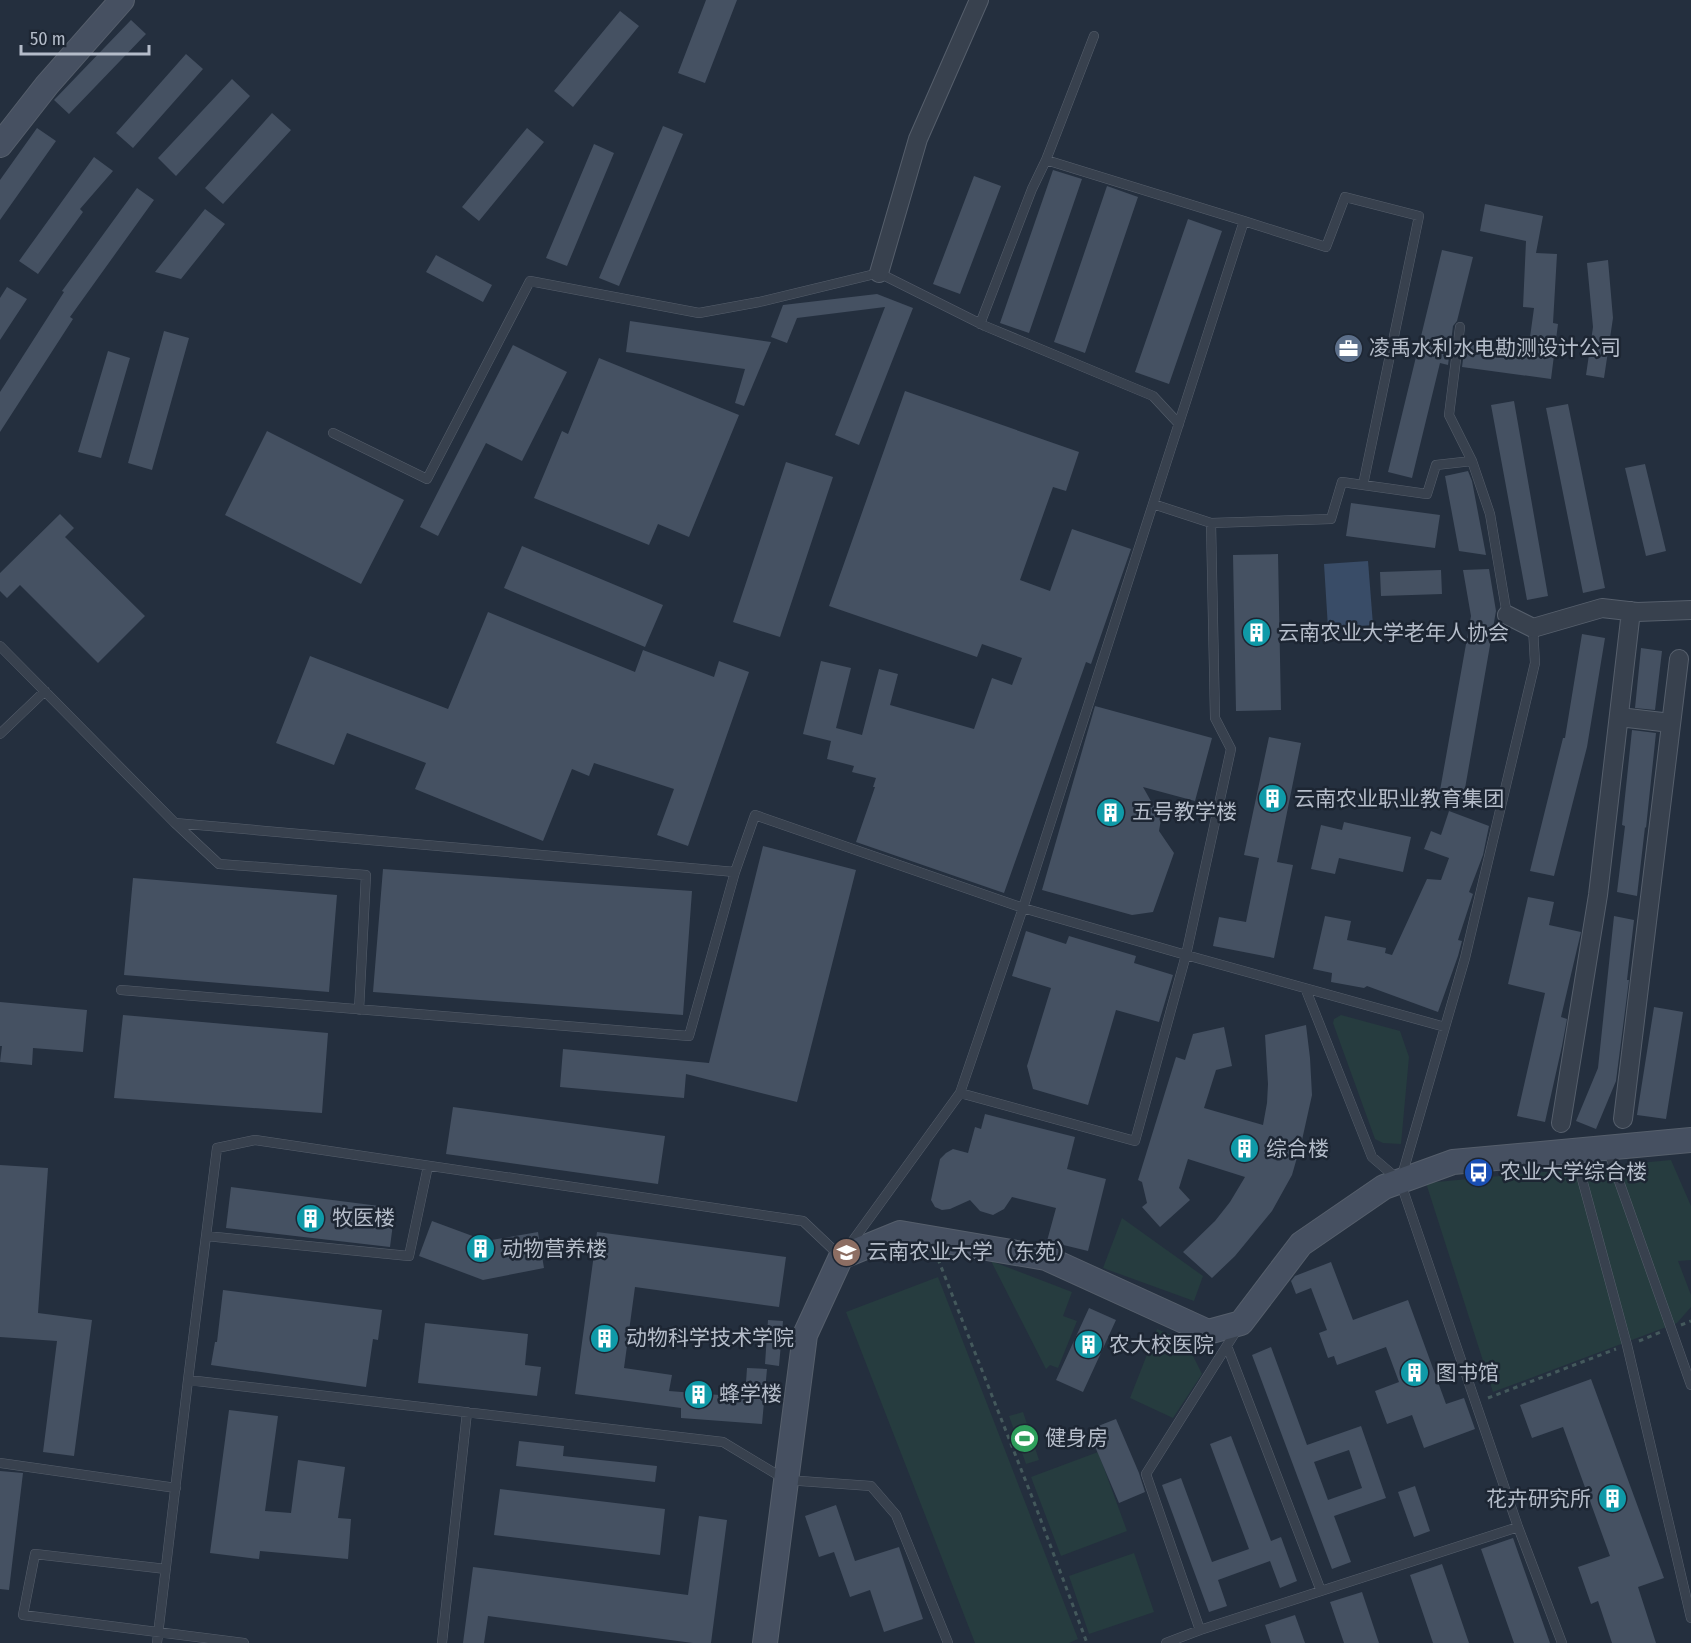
<svg xmlns="http://www.w3.org/2000/svg" width="1691" height="1643" viewBox="0 0 1691 1643" font-family="'Fira Sans Condensed','Noto Sans SC',sans-serif">
  <style>
    .green { fill: #263c3f }
    .water { fill: #394c67 }
    .building { fill: #455162; fill-rule: evenodd }
    .lines { fill: none; stroke-linecap: round; stroke-linejoin: round }
    .lane-casing { stroke: #565f6c; stroke-width: 10 }
    .street-casing { stroke: #565f6c; stroke-width: 20 }
    .secondary-casing { stroke: #565f6c; stroke-width: 26 }
    .path { stroke: #44595c; stroke-width: 3; stroke-dasharray: 4.5 4.5; stroke-linecap: butt }
    .lane { stroke: #38414e; stroke-width: 9 }
    .street { stroke: #38414e; stroke-width: 18 }
    .secondary { stroke: #465061; stroke-width: 24 }
    .labels { text-anchor: middle; stroke-width: 5; stroke-linejoin: round; paint-order: stroke }
    .poi-label { font-size: 21px; fill: #b4bcc9; stroke: #1d2633; text-anchor: start }
  </style>
  <rect width="100%" height="100%" fill="#242f3e"/>
  <path class="green" d="M1341,1015L1400,1031L1409,1057L1401,1144L1383,1143L1375,1139L1333,1023L1334,1019Z
    M1671,1160L1691,1206V1260L1678,1261L1691,1295V1307L1677,1323L1493,1392L1426,1183Z
    M1122,1218L1203,1276L1194,1301L1103,1268Z
    M991,1261L1072,1292L1063,1316L1077,1321L1058,1368L1050,1365L1046,1369Z
    M938,1277L1078,1639L1069,1643H975L846,1312Z
    M1157,1329L1171,1335L1191,1352L1202,1374L1173,1418L1130,1398Z
    M1023,1412L1039,1460L1026,1464L1009,1416Z
    M1098,1452L1127,1531L1061,1556L1031,1477Z
    M1134,1553L1154,1612L1089,1634L1069,1576Z"/>
  <path class="water" d="M1368,561L1373,625L1328,628L1324,564Z"/>
  <path class="building" d="M706,0H737L705,83L678,73Z
    M620,11L639,26L573,107L554,91Z
    M131,20L146,34L69,114L54,100Z
    M186,54L203,69L133,148L116,133Z
    M232,79L250,96L176,176L158,158Z
    M272,113L291,130L223,204L205,188Z
    M663,126L683,134L619,286L599,278Z
    M37,128L56,141L0,220V180Z
    M527,128L544,142L479,221L462,207Z
    M594,144L614,153L567,266L546,258Z
    M94,157L113,171L80,209L83,212L38,274L19,261Z
    M1053,170L1082,179L1029,333L1000,323Z
    M974,176L1001,186L960,294L933,284Z
    M1107,186L1138,197L1085,353L1054,342Z
    M137,188L154,200L70,317L73,319L0,432V392L64,292L62,291Z
    M1485,204L1543,216L1536,253L1557,254L1553,323L1558,324L1551,379L1462,367L1465,344L1528,352L1534,308L1523,307L1526,241L1480,231Z
    M205,209L225,224L181,279L155,272Z
    M1188,219L1222,231L1169,384L1135,372Z
    M1442,250L1473,257L1457,321L1453,326L1448,365L1440,363L1412,478L1388,472Z
    M436,255L492,285L483,302L426,272Z
    M1608,260L1613,318L1604,378L1586,375L1593,327L1587,263Z
    M7,287L27,299L0,340V298Z
    M877,294L913,308L859,445L835,435L885,307L797,318L787,343L771,337L783,305Z
    M630,321L771,342L744,406L735,403L745,369L626,352Z
    M164,331L189,338L152,470L128,463Z
    M513,345L567,372L522,461L486,443L438,536L420,527Z
    M108,351L130,358L101,458L78,452Z
    M599,358L739,415L689,537L658,524L649,545L534,498L562,431L568,434Z
    M905,391L1079,452L1066,491L1053,487L1020,580L1050,591L1072,529L1131,549L1091,664L1086,662L1004,893L856,842L875,787H873L876,778L852,772L854,766L827,759L831,741L803,734L821,661L851,668L836,728L862,735L879,669L898,674L890,705L974,729L992,678L1012,685L1022,658L982,644L977,657L829,606Z
    M1514,401L1548,596L1527,600L1491,405Z
    M1568,404L1605,588L1583,593L1546,408Z
    M267,431L404,500L361,584L225,515Z
    M786,462L833,477L780,637L733,622Z
    M1645,464L1666,551L1646,556L1625,468Z
    M1468,471L1472,481L1486,555L1459,551L1445,476Z
    M1351,503L1440,515L1435,548L1346,536Z
    M60,514L74,528L65,537L145,616L98,663L20,585L7,598L0,591V573Z
    M522,546L663,605L645,647L504,588Z
    M1278,554L1281,710L1236,711L1233,555Z
    M1489,569L1496,611L1463,800L1439,796L1471,616L1463,570Z
    M1441,570L1442,594L1381,596L1380,572Z
    M488,612L635,672L643,650L714,677L719,661L749,672L688,846L657,835L674,789L594,763L589,776L572,769L543,841L415,789L426,763L347,733L334,765L276,743L310,656L448,709Z
    M1582,634L1605,638L1587,747L1554,876L1530,871L1563,738H1565Z
    M1641,648L1662,651L1655,710L1635,708Z
    M1095,706L1212,738L1195,801L1143,787L1161,819L1159,831L1174,853L1153,912L1132,915L1042,890Z
    M1632,730L1656,733L1646,828L1645,827L1637,896L1617,892L1625,826L1622,825Z
    M1269,737L1301,743L1277,862L1293,865L1274,958L1213,946L1219,917L1246,922L1259,858L1244,855Z
    M1449,811L1489,826L1483,855L1469,892L1473,894L1458,940L1462,941L1458,956L1438,1012L1367,986L1364,988L1331,982L1332,973L1313,969L1325,916L1351,921L1347,940L1386,948L1385,953L1392,955L1427,879L1441,880L1449,858L1424,849L1431,831L1441,835Z
    M1344,822L1411,837L1403,872L1339,858L1335,874L1311,869L1321,825L1342,830Z
    M763,846L856,870L797,1102L686,1074L684,1098L560,1087L563,1049L709,1063Z
    M383,869L692,891L683,1015L373,992Z
    M133,878L337,895L329,992L124,975Z
    M1528,897L1554,902L1549,925L1581,932L1561,1017L1567,1019L1562,1046L1545,1122L1517,1116L1545,993L1508,984Z
    M1614,916L1634,920L1627,980H1629L1616,1081L1596,1129L1576,1121L1598,1068Z
    M1026,931L1066,944L1069,936L1136,956L1134,963L1173,975L1159,1022L1116,1010L1088,1105L1033,1089L1027,1066L1051,988L1012,976Z
    M0,1002L87,1010L83,1052L33,1048L32,1065L0,1062L2,1046H0Z
    M1654,1007L1683,1012L1666,1119L1637,1115Z
    M123,1015L328,1033L322,1113L114,1098Z
    M1306,1025L1310,1058L1312,1095L1302,1140L1292,1175L1272,1211L1235,1256L1212,1278L1183,1252L1215,1221L1230,1202L1245,1177L1188,1159L1179,1188L1190,1200L1160,1227L1142,1207L1147,1203L1142,1182L1138,1180L1176,1057L1185,1060L1193,1034L1224,1027L1232,1066L1216,1070L1204,1108L1263,1125L1267,1103L1268,1084L1265,1035Z
    M453,1107L665,1136L658,1184L446,1154Z
    M985,1114L1075,1137L1067,1169L1106,1179L1088,1251L1047,1241L1056,1208L1012,1197L1004,1209L993,1215L980,1211L970,1200L950,1209L942,1210L935,1207L931,1200L940,1159L946,1153L953,1149L968,1153L975,1127L981,1129Z
    M0,1165L48,1168L38,1313L92,1320L74,1456L43,1452L57,1341L0,1337Z
    M231,1187L395,1208L390,1247L226,1228Z
    M432,1221L486,1241L538,1232L544,1268L483,1280L419,1256Z
    M597,1232L786,1257L779,1307L635,1287L624,1368L672,1375L669,1391L745,1397L747,1368L767,1369L762,1424L681,1418V1408L575,1394Z
    M1331,1262L1353,1320L1408,1300L1446,1404L1464,1398L1475,1429L1424,1448L1412,1415L1387,1424L1375,1391L1399,1382L1386,1347L1337,1365L1334,1356L1328,1358L1319,1333L1327,1330L1311,1288L1296,1294L1291,1281L1295,1276Z
    M223,1290L382,1310L378,1340L373,1339L366,1387L211,1365L215,1342H217Z
    M1089,1308L1116,1320L1083,1392L1056,1380Z
    M768,1320L783,1321L779,1366L765,1364Z
    M425,1323L528,1334L525,1365L541,1367L537,1396L418,1383Z
    M1271,1347L1307,1445L1361,1426L1386,1498L1334,1516L1351,1562L1332,1569L1252,1355ZM1349,1450L1362,1488L1328,1500L1314,1462Z
    M1591,1379L1664,1578L1638,1587L1656,1643H1612L1598,1601L1591,1604L1578,1567L1610,1556L1563,1427L1532,1438L1520,1405Z
    M229,1410L278,1416L265,1511L291,1513L298,1460L345,1467L338,1518L351,1519L348,1559L260,1551L259,1559L210,1553Z
    M1116,1419L1139,1473L1145,1492L1119,1503L1088,1430Z
    M1231,1436L1271,1541L1281,1537L1297,1581L1280,1588L1270,1561L1218,1580L1227,1606L1209,1612L1162,1485L1181,1478L1212,1562L1249,1549L1210,1444Z
    M519,1441L564,1446L563,1456L657,1466L655,1482L516,1466Z
    M0,1471L23,1473L9,1590L0,1589Z
    M1415,1486L1430,1531L1414,1537L1398,1492Z
    M500,1489L665,1509L660,1555L494,1535Z
    M836,1505L855,1561L899,1547L923,1619L884,1632L870,1590L850,1597L834,1552L819,1557L805,1516Z
    M699,1516L727,1520L711,1643H693L488,1616L484,1643H463L473,1567L688,1595Z
    M1513,1538L1550,1643H1514L1481,1549Z
    M1442,1564L1469,1643H1433L1410,1575Z
    M1362,1592L1379,1643H1344L1330,1602Z
    M1295,1615L1305,1643H1271L1265,1625Z"/>
  <g class="lines">
    <defs>
      <path id="lane" d="M1094,36L1046,160L1244,221
        M980,324L1032,189L1046,160
        M1460,327L1449,415L1472,461
        M333,433L427,479L530,281L699,313L759,302L879,273L985,326L1153,396L1179,424
        M1153,504L1244,221L1326,247L1345,197L1419,216L1363,485
        M0,646L175,823L735,872L755,815L1023,908L1186,955L1135,1141L960,1093
        M0,734L45,691
        M175,823L219,864L366,875L359,1010
        M121,990L689,1036L735,872
        M1306,990L1372,1157L1400,1181L1518,1527L1562,1643
        M1445,1027L1186,955L1231,749L1215,718L1211,523L1331,519L1342,482L1427,494L1436,465L1472,461L1490,514L1507,615
        M1608,1150L1691,1385
        M1575,1153L1627,1345L1691,1618
        M1401,1179L1465,958L1535,663L1533,628
        M206,1236L409,1256L428,1166
        M1238,1328L1146,1474L1200,1630L1321,1591
        M1227,1346L1321,1591L1518,1527
        M0,1463L176,1488
        M166,1569L35,1554L23,1615L244,1643
        M157,1643L188,1380
        M442,1643L467,1412
        M948,1643L896,1515L871,1486L786,1480L723,1442L188,1380L217,1148L255,1140L803,1221L841,1257L960,1093L1023,908L1153,504L1211,523
        M1166,1643L1200,1630"/>
      <path id="street" d="M879,273L918,139L979,0
        M1507,615L1533,628L1602,608L1637,612L1691,610
        M1619,717L1671,723
        M1623,1119L1679,659
        M1561,1123L1598,895L1631,611"/>
      <path id="secondary" d="M0,145L47,85L122,0
        M765,1643L805,1335L841,1257L900,1233L1046,1258L1208,1332L1241,1323L1301,1244L1384,1187L1453,1162L1691,1140"/>
    </defs>
    <use href="#lane" class="lane-casing"/>
    <use href="#street" class="street-casing"/>
    <use href="#secondary" class="secondary-casing"/>
    <path class="path" d="M938,1259L1034,1502L1087,1643
      M1681,1325L1691,1321
      M1639,1341L1661,1332
      M1488,1398L1616,1349"/>
    <use href="#lane" class="lane"/>
    <use href="#street" class="street"/>
    <use href="#secondary" class="secondary"/>
  </g>
  <defs>
    <symbol id="office-disc" viewBox="-11 -11 22 22"><circle r="9.5" fill="#5c6f8a" stroke="#1d2633"/><path d="M-6-3h4V-5.5h4V-3h4V5H-6ZM-1-4.5V-3h2v-1.5ZM-6 0V1H6V0Z" fill="#fff"/></symbol>
    <symbol id="building-disc" viewBox="-11 -11 22 22"><circle r="9.5" fill="#0f9aa8" stroke="#1d2633"/><path d="M-4-6H4V6H1V3H-1V6H-4ZM-2.5-4.3h1.7v1.8h-1.7ZM.8-4.3h1.7v1.8H.8ZM-2.5-1h1.7V.8h-1.7ZM.8-1h1.7V.8H.8Z" fill="#fff"/></symbol>
    <symbol id="bus-disc" viewBox="-11 -11 22 22"><circle r="9.5" fill="#1a4fb4" stroke="#1d2633"/><path d="M-5-6H5V4H4V6H2V4H-2V6H-4V4H-5ZM-3.5-4V0h7V-4ZM-3.5 1.2v1.5H-2V1.2ZM2 1.2v1.5H3.5V1.2Z" fill="#fff"/></symbol>
    <symbol id="university-disc" viewBox="-11 -11 22 22"><circle r="9.5" fill="#8d6e63" stroke="#1d2633"/><path d="M0-5L7-2L0 1L-7-2ZM-4 1L0 2.5L4 1V4Q0 6-4 4Z" fill="#fff"/></symbol>
    <symbol id="stadium-disc" viewBox="-11 -11 22 22"><circle r="9.5" fill="#2e9e5b" stroke="#1d2633"/><path d="M0-5a6.5 5 0 1 0 0 10a6.5 5 0 1 0 0-10ZM-3.5-1.8h7v3.6h-7Z" fill="#fff"/></symbol>
  </defs>
  <g fill-rule="evenodd">
    <use href="#office-disc" x="1332" y="332" width="33" height="33"/>
    <use href="#building-disc" x="1240" y="616" width="33" height="33"/>
    <use href="#building-disc" x="1256" y="782" width="33" height="33"/>
    <use href="#building-disc" x="1094" y="796" width="33" height="33"/>
    <use href="#building-disc" x="1228" y="1132" width="33" height="33"/>
    <use href="#bus-disc" x="1462" y="1156" width="33" height="33"/>
    <use href="#building-disc" x="294" y="1202" width="33" height="33"/>
    <use href="#building-disc" x="464" y="1232" width="33" height="33"/>
    <use href="#university-disc" x="830" y="1236" width="33" height="33"/>
    <use href="#building-disc" x="588" y="1322" width="33" height="33"/>
    <use href="#building-disc" x="1072" y="1328" width="33" height="33"/>
    <use href="#building-disc" x="1398" y="1356" width="33" height="33"/>
    <use href="#building-disc" x="682" y="1378" width="33" height="33"/>
    <use href="#stadium-disc" x="1008" y="1422" width="33" height="33"/>
    <use href="#building-disc" x="1596" y="1482" width="33" height="33"/>
  </g>
  <g class="labels">
    <g class="poi-label">
      <text x="1369" y="355">凌禹水利水电勘测设计公司</text>
      <text x="1278" y="640">云南农业大学老年人协会</text>
      <text x="1294" y="806">云南农业职业教育集团</text>
      <text x="1132" y="819">五号教学楼</text>
      <text x="1266" y="1156">综合楼</text>
      <text x="1500" y="1179">农业大学综合楼</text>
      <text x="332" y="1225">牧医楼</text>
      <text x="502" y="1256">动物营养楼</text>
      <text x="867" y="1259">云南农业大学（东苑）</text>
      <text x="626" y="1345">动物科学技术学院</text>
      <text x="1109" y="1352">农大校医院</text>
      <text x="1436" y="1380">图书馆</text>
      <text x="719" y="1401">蜂学楼</text>
      <text x="1045" y="1445">健身房</text>
      <text x="1591" y="1506" text-anchor="end">花卉研究所</text>
    </g>
  </g>
  <path d="M21 45v9h128v-9" fill="none" stroke="#b4bcc9" stroke-width="3"/>
  <text x="30" y="45" font-size="18" fill="#b4bcc9" stroke="#1d2633" stroke-width="4.5" paint-order="stroke">50 m</text>
</svg>
